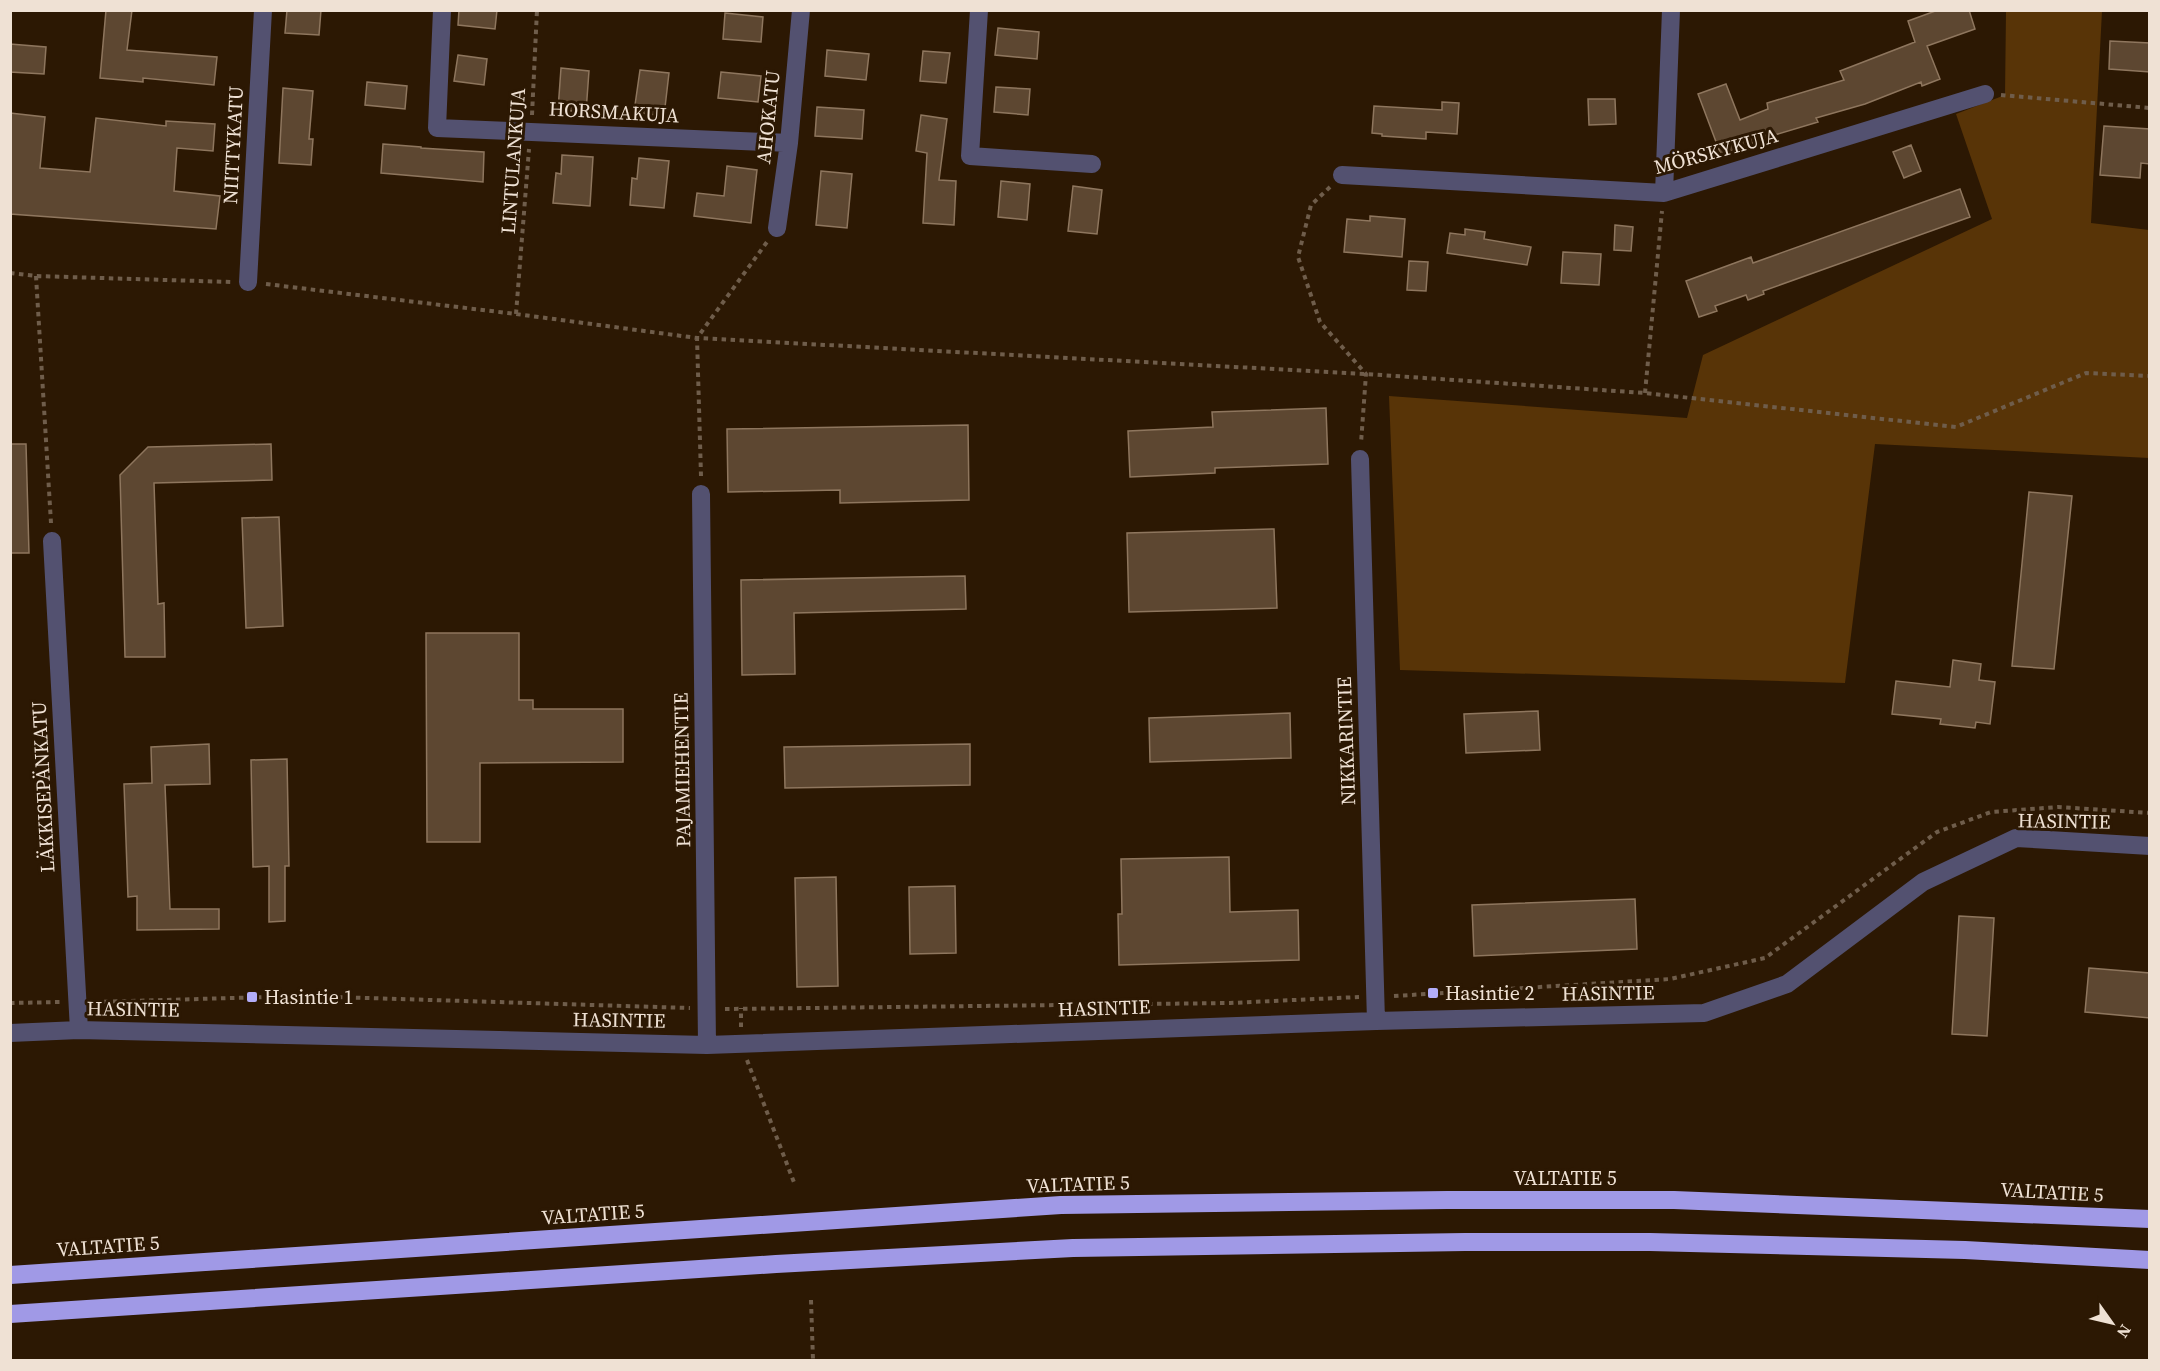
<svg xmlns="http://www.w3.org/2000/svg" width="2160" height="1371" viewBox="0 0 2160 1371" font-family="'Source Serif 4',serif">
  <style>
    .green { fill: #583407 }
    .building { fill: #5d4731; stroke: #8e765e; stroke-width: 1.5 }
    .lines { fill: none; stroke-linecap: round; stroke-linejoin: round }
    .path { stroke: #6f5d4b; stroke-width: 4; stroke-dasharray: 4.5 4.5; stroke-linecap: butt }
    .minor { stroke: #535170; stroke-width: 18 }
    .highway { stroke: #a099e6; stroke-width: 18 }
    .poi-dot { fill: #b3adf9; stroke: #2c1803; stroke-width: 2 }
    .labels { text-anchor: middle; stroke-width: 6; stroke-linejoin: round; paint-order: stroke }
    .street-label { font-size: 20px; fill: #efe1d4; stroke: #2c1803 }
    .poi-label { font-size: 20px; fill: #efe1d4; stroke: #2c1803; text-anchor: start }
  </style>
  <rect width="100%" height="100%" fill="#2c1803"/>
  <path class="green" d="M2006,11H2102L2091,223L2149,230V458L1875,444L1845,683L1400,670L1389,396L1687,418L1703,355L1992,219L1956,114L2005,95Z"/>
  <path class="building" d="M106,10H132L127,50L217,57L214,85L143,78V82L100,78Z
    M287,10H321L319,35L285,33Z
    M459,10H497L495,29L458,25Z
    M1938,10H1969L1975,29L1927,46L1940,79L1922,86L1921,82L1865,104L1816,118L1818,122L1768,137L1721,155L1698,94L1726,84L1740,120L1768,109L1767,103L1844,80L1840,71L1915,42L1908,21Z
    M725,13L763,17L761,42L723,39Z
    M998,28L1039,32L1037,59L995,55Z
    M2110,41L2150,43V72L2109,69Z
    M10,44L46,47L44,74L10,72Z
    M827,50L869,54L866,80L825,76Z
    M923,51L950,53L946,83L920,81Z
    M458,55L487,59L484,85L454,81Z
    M561,68L589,71L586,112L558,110Z
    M640,70L669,73L664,116L634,112Z
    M721,72L761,76L758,102L718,98Z
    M367,82L407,86L405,109L365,105Z
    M996,87L1030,89L1028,115L994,112Z
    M283,88L313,91L309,139H313L311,165L279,163Z
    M1588,99H1615L1616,124L1589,125Z
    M1442,102L1459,103L1457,134L1426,132V139L1382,136V134L1372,133L1374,106L1442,110Z
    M817,107L864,110L862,139L815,136Z
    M10,113L45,117L40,168L90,172L96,118L166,126V121L215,124L213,151L177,148L174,191L220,196L216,229L10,214Z
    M921,115L947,119L939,180L956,181L954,225L923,223L927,153L916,151Z
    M2104,126L2150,129V164L2141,163L2140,178L2100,175Z
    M383,144L421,147V148L484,152L483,182L381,173Z
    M1911,145L1921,171L1904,178L1893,152Z
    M562,155L593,157L590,206L553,203L556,173L561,174Z
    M639,158L669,161L664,208L630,205L632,178L637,179Z
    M727,166L757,170L751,223L694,216L697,193L724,196Z
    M821,171L852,174L847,228L816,225Z
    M1001,181L1030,184L1027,220L998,217Z
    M1073,186L1102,190L1097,234L1068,231Z
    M1960,189L1970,217L1763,291L1764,294L1748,300L1746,295L1715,306L1717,311L1699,317L1686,281L1751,257L1753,263Z
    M1370,216L1405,219L1402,257L1344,252L1347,219L1370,221Z
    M1615,225L1633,227L1631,251L1614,250Z
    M1465,229L1485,232L1484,239L1531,247L1527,265L1447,253L1450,233L1465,235Z
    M1563,252L1601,254L1599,285L1561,283Z
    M1409,261L1428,262L1426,291L1407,290Z
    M1326,408L1328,464L1215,468V473L1130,477L1128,431L1213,427L1212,412Z
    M968,425L969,500L840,503V490L728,492L727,429Z
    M10,444H26L29,553H10Z
    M271,444L272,480L154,483L158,604L164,603L165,657H125L120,475L148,447Z
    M2029,492L2072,496L2054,669L2012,666Z
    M279,517L283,626L246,628L242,518Z
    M1274,529L1277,608L1129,612L1127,533Z
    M965,576L966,609L794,613L795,674L742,675L741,580Z
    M426,633H519V700H533V709H623V762L480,763V842H427Z
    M1953,660L1981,664L1979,680L1995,682L1990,724L1976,722L1975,728L1940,724L1941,719L1892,714L1896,681L1950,687Z
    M1538,711L1540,750L1466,753L1464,714Z
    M1290,713L1291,758L1150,762L1149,718Z
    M209,744L210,784L165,785L170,909H219V929L137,930V896L128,897L124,784L152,783L151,747Z
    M970,744V785L785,788L784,747Z
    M287,759L289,866H285V921L269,922V866L253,867L251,760Z
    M1229,857L1230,912L1298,910L1299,960L1119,965L1118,914H1122L1121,859Z
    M836,877L838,986L797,987L795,878Z
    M955,886L956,953L910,954L909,887Z
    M1635,899L1637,949L1474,956L1472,905Z
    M1959,916L1994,918L1987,1036L1952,1034Z
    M2089,968L2150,973V1018L2085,1012Z"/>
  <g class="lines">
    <path class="path" d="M2001,95L2150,108
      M532,115L537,10
      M1330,187L1311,205L1298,257L1320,322L1366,374L1361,443
      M10,273L36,276L231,282
      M36,276L51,523
      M266,284L516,314L697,338L1366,374L1645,393L1956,427L2086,373L2150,376
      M516,314L529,149
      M1645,393L1662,211
      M701,476L697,338L767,242
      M1394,996L1670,979L1765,958L1937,832L1991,812L2058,807L2150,813
      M95,1002L302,996L690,1008
      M10,1003L61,1002
      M725,1009L1230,1003L1359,997
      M741,1027V1008
      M747,1060L795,1185
      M811,1300L813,1360"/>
    <path class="minor" d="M442,10L437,128L789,143
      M979,10L970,156L1092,164
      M1342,175L1664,193L1985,94
      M1664,193L1671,10
      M777,228L789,143L801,10
      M248,282L263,10
      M1360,459L1376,1021
      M701,494L707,1045
      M52,541L79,1030
      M10,1033L79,1030L707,1045L1376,1021L1704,1013L1787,984L1923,882L2016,838L2150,846"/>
    <path class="highway" d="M10,1275L1061,1205L1447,1200H1674L2150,1219
      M10,1314L776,1264L1073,1248L1465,1242H1650L1965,1250L2150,1260"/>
  </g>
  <g class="poi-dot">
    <rect x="1427" y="987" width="12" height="12" rx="3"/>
    <rect x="246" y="991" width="12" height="12" rx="3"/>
  </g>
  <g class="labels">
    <g class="street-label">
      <text transform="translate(614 112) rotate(3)" y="7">HORSMAKUJA</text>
      <text transform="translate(768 117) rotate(-84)" y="7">AHOKATU</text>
      <text transform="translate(233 145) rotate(-87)" y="7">NIITTYKATU</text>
      <text transform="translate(1716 151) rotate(-15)" y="7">MÖRSKYKUJA</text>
      <text transform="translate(513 161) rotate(-86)" y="7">LINTULANKUJA</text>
      <text transform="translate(1346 741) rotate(-92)" y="7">NIKKARINTIE</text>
      <text transform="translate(682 770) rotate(-91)" y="7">PAJAMIEHENTIE</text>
      <text transform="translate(43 787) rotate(-93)" y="7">LÄKKISEPÄNKATU</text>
      <text transform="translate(2064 821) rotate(1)" y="7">HASINTIE</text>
      <text transform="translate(1608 993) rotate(-1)" y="7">HASINTIE</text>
      <text transform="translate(1104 1008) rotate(-2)" y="7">HASINTIE</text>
      <text transform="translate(133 1009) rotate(1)" y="7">HASINTIE</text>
      <text transform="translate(619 1020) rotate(1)" y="7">HASINTIE</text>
      <text x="1565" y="1185">VALTATIE 5</text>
      <text transform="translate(1078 1184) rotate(-2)" y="7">VALTATIE 5</text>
      <text transform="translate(2052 1192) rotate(3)" y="7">VALTATIE 5</text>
      <text transform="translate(593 1214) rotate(-4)" y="7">VALTATIE 5</text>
      <text transform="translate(108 1246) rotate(-4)" y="7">VALTATIE 5</text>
    </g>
    <g class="poi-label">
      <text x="1445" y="1000">Hasintie 2</text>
      <text x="264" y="1004">Hasintie 1</text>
    </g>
  </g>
  <rect width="2160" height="1371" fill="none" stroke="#efe1d4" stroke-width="24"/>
  <g transform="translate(2112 1323) rotate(124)" stroke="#2c1803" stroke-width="4.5" paint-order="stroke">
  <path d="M0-4.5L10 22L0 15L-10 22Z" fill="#efe1d4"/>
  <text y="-9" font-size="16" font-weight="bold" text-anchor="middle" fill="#efe1d4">N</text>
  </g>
</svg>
